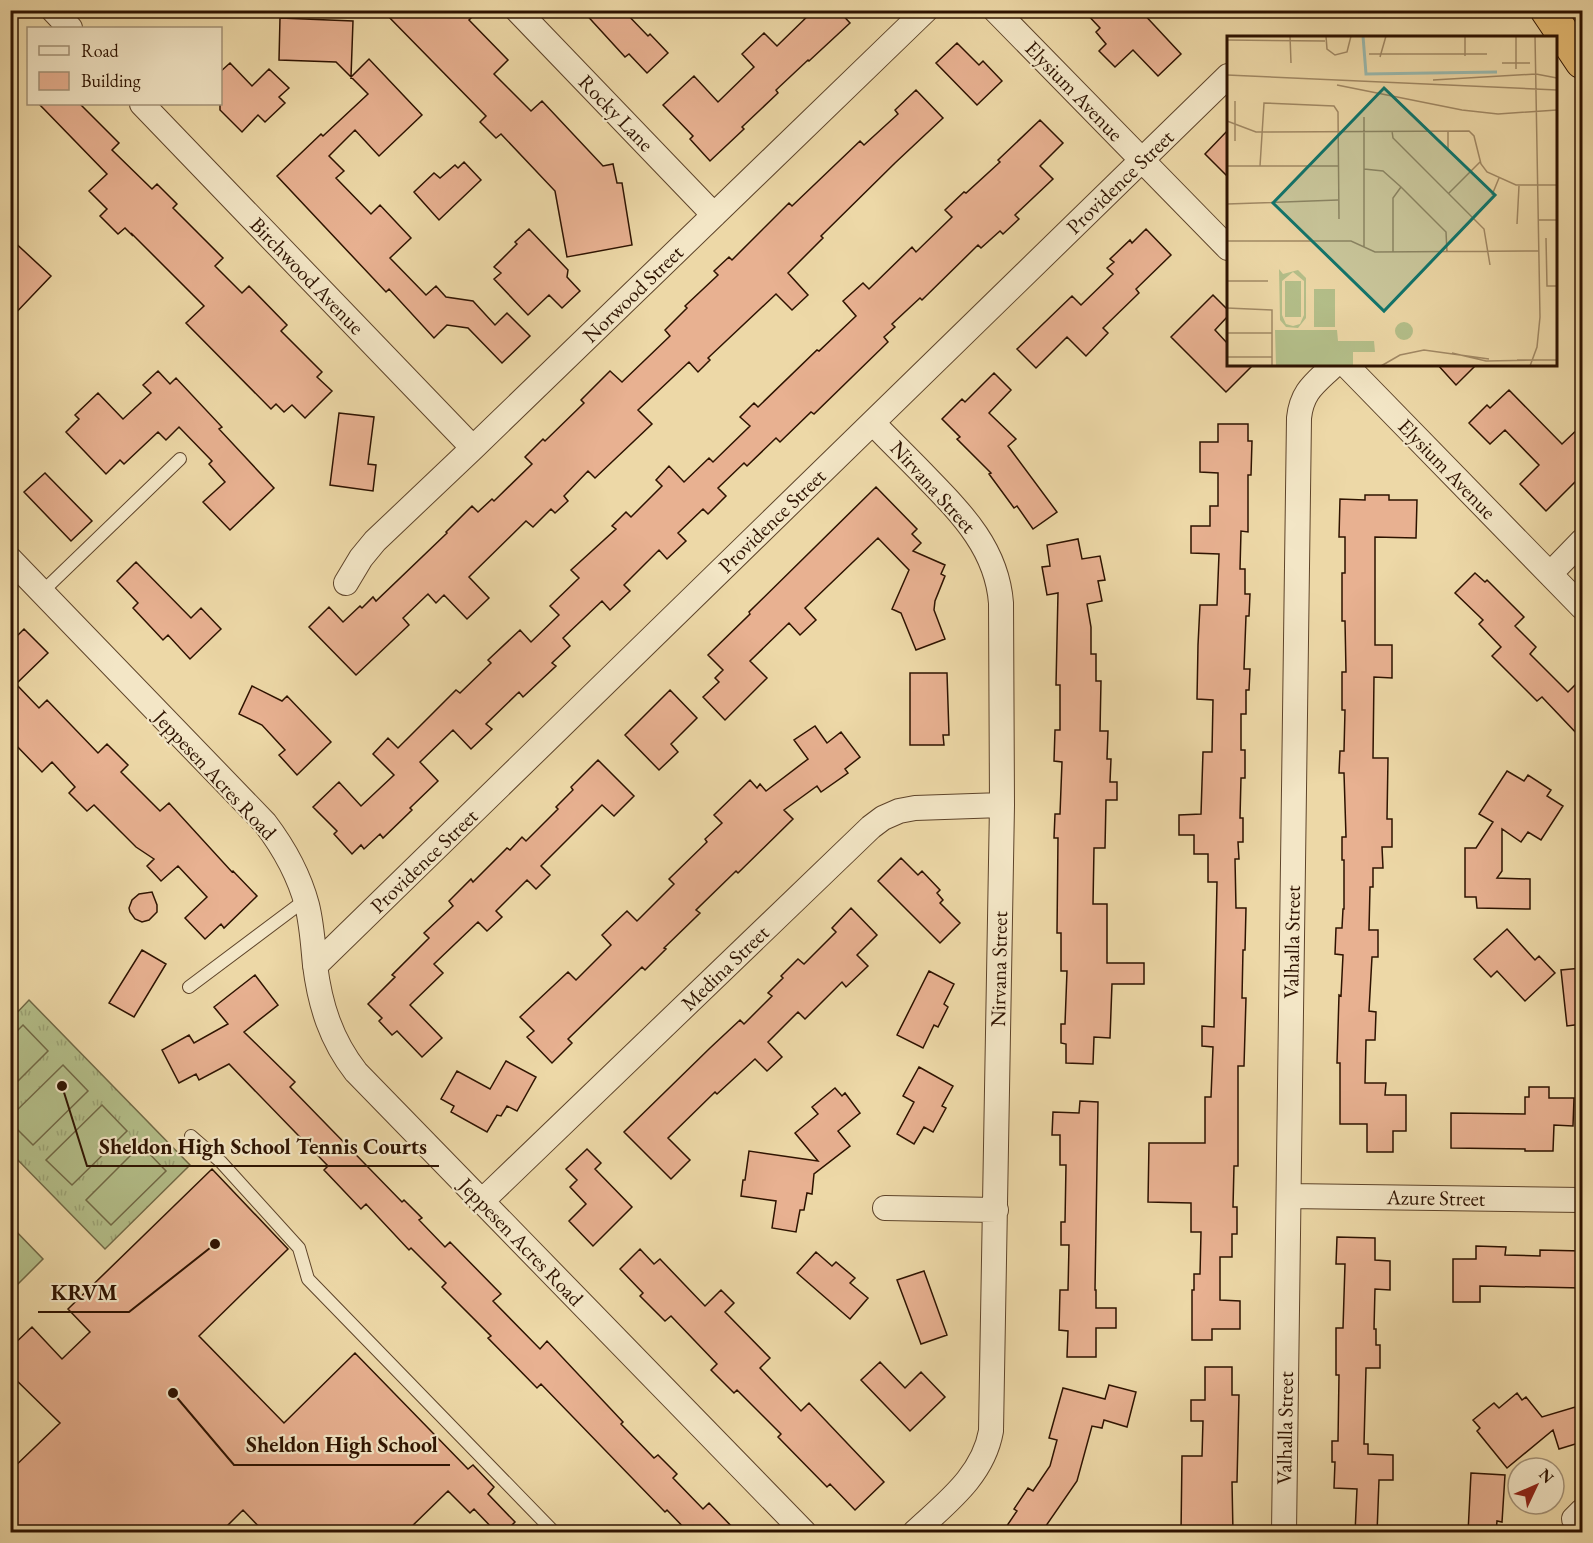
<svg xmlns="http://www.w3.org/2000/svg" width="1593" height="1543" viewBox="0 0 1593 1543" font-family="'EB Garamond',serif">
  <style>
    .grass { fill: url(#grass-tufts); stroke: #716946; stroke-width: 1.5 }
    .pitch { fill: #b4bf8a; stroke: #716946; stroke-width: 1.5 }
    .building { fill: #e8b191; stroke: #2e1301; stroke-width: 1.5 }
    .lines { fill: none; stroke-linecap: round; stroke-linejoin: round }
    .service-casing { stroke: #5e442a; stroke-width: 14 }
    .minor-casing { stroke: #5e442a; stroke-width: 26 }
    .motorway-casing { stroke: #2e1301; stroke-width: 35 }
    .service { stroke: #f3e6c6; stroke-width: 12 }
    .minor { stroke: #f3e6c6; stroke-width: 24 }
    .motorway { stroke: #e6bc74; stroke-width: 33 }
    .labels { text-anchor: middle; stroke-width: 4.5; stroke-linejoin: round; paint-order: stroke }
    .street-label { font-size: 21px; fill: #2e1301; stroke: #f3e6c6 }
    .inset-river { fill: none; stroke: #9ab9ae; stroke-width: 3 }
    .inset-road { fill: none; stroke: #a18965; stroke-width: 1.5 }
    .view { fill: #0f766e; fill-opacity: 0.15; stroke: #0f766e; stroke-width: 3 }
    .inset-edge { fill: none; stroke: #2e1301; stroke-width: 3 }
    .leader { fill: none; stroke: #2e1301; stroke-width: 2 }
    .callout-dot { fill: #2e1301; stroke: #f3e6c6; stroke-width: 2 }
    .callout-label { font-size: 22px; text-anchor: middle; font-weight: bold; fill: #2e1301; stroke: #f3e6c6; stroke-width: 4.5; stroke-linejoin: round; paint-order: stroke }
  </style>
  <defs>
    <pattern id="grass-tufts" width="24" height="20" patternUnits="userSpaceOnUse" patternTransform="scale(1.5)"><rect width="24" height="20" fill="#b4bf8a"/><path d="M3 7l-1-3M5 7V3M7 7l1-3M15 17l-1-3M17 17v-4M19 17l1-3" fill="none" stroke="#9ba375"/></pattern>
  </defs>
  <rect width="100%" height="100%" fill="#edd8a7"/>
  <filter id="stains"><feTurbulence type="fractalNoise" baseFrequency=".00333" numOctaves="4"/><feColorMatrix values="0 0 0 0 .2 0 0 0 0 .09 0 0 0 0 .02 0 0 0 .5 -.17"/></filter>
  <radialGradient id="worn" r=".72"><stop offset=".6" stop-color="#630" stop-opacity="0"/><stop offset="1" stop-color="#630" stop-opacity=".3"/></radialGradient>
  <path class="grass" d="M29,1000L190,1165L105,1249L11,1153V1019Z"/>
  <path class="pitch" d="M23,1025L48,1051L11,1088V1037Z
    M63,1065L88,1091L33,1145L11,1123V1116Z
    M102,1105L127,1131L72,1185L46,1160Z
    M141,1145L166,1171L111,1225L86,1200Z
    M11,1226L43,1259L11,1291Z"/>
  <path class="building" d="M382,10H479L469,20L508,60L494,74L531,111L542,101L603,166L613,164L617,183H622L632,245L567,257L555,191L501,134L496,138L480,122L486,116Z
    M582,10H623L648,36L650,34L668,53L647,73L629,54L625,57Z
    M814,10H838L850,23L809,61L808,60L776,90L778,93L742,127L744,129L710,161L690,139L693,136L663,105L694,76L718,102L754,67L742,54L764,33L777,46Z
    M1083,10H1140L1181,54L1158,76L1133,50L1115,67L1099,51L1106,44L1096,32L1100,28Z
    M280,18L353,21L351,77L369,59L422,115L379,156L355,130L329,156L344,171L336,178L371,214L380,205L411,238L390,258L426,295L436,286L446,297L473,301L495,325L507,313L530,336L502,363L468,328L447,325L434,338L389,289L386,292L277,176L321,134L323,136L368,94L336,62L279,60Z
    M957,43L979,65L983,61L1002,81L977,105L936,63Z
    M230,63L252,86L269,69L289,88L279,97L285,103L265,122L258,115L242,132L220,110V72Z
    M916,90L943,118L895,163L821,236L823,238L788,273L808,295L792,310L776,294L708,358L710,360L698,372L689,362L638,410L652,424L595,478L588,471L564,496L568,501L555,513L551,509L533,527L526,521L469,577L489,598L467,619L444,595L436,603L428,594L403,618L409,625L356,675L309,627L329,607L343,622L360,606L362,608L373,597L376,601L447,533L446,532L472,506L478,512L492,499L494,501L532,464L525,457L543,439L545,441L584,403L581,400L610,371L622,382L670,336L665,330L687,308L685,306L718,275L714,271L729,257L732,260L789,203L792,206L860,141L864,145L898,114L895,110Z
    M39,104H80L119,143L112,150L152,189L157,184L177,204L173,208L223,258L215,266L242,293L249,286L287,325L281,331L322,372L317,377L332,391L305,418L292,405L284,412L276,404L271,409L186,323L204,306L132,234V235L125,228L118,234L100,216L107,209L89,191L107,174Z
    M1040,120L1063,143L1040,166L1053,179L1015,215L1019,219L1003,234L1000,231L981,248L978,245L922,300L920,298L892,324L895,327L884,337L888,342L814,414L811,412L780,442L776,438L747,466L744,463L718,488L726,496L708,514L703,509L678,533L686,541L667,559L659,550L624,585L630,591L610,610L602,601L563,638L570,646L552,663L556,666L523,697L519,692L486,724L492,729L471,749L453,730L420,762L438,781L410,808L412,810L383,838L380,834L364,849L361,845L352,854L334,834L337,831L313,807L339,782L361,806L394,775L373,754L388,738L398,748L456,690L460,693L491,663L488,660L520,630L531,642L559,615L550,606L579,578L571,570L616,529L612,526L626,512L631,517L662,486L656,480L669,466L684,482L709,458L713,462L750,426L740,417L754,403L758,407L817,350L819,351L856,316L843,301L863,283L869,289L912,247L916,252L952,217L945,210L964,192L966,193L1000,162L998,160Z
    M1228,130V177L1205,154Z
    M464,162L481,180L439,220L414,192L434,173L440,178L455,165L458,168Z
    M529,229L568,270L567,277L580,291L562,308L549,295L528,315L494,279L501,273L494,267L517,244L515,242Z
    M1146,229L1171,255L1136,289L1139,293L1103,328L1108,333L1086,356L1067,337L1036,368L1017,349L1072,296L1081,305L1113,274L1107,268L1114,262L1110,259L1130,240L1132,243Z
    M10,238L51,276L10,319Z
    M1213,295L1228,310V316L1215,330L1228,344V364H1254L1226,392L1171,337Z
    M1437,364H1477L1456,385Z
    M158,371L170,384L176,378L222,427L219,429L274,488L230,530L203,502L225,482L209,464L212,461L179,427L166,440L158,432L124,464L120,460L106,474L66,432L79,419L75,415L98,393L123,419L151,393L143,385Z
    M994,373L1011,390L989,413L1016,439L1008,446L1057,512L1033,529L1017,506L1014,508L989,474L991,473L957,439L960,437L942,419L962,399L965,402Z
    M1509,390L1562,444L1582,425V475L1546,511L1520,484L1539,465L1505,430L1490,444L1469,423L1487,405L1490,408Z
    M339,413L374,417L368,464L376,465L373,491L330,485Z
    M1218,424H1248V441H1252L1251,475H1248V532L1241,531L1240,569H1245V594H1250L1249,616H1246L1244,669H1250L1249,690H1246V714H1241V750H1245V778H1241L1240,818H1243V842H1238L1239,859H1235L1236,908H1246L1245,950H1243L1242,998H1246L1244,1066H1238V1166H1234L1233,1207H1237V1234H1232V1257H1220V1300L1240,1301V1329H1212V1340H1192V1290H1194V1274H1200L1201,1232H1191V1203L1148,1202L1149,1143H1205V1097H1211L1213,1047L1202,1046V1026L1214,1027L1217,882H1208V854H1194V835H1179V815L1201,814L1203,752H1212L1213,700L1197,699L1198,645L1200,605H1217L1219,554L1191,553V526H1210V506H1218V473L1200,472V442H1218Z
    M45,473L92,521L71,541L24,492Z
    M876,487L917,529L912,534L921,543L913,551L945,565L941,574L945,576L935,601L934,610L945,639L916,650L901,613L892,609L909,570L878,538L805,608L816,620L800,635L789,623L750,661L767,678L725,720L703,697L719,682L715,678L723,670L708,655L750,614L749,612Z
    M1365,495H1389V500H1417L1416,538L1375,537V645H1392V678L1374,677L1373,758H1388L1387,819H1392V847H1382L1383,868H1373V887H1370L1369,930H1378V957H1372L1369,1011L1376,1012L1375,1040H1366L1365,1083H1386L1385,1095H1406V1131H1393V1152H1367V1124H1340V1063H1337L1339,995L1341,996L1343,955L1335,954L1336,928H1342L1343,909H1344V860H1342V837H1346L1344,773H1339L1340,751H1344L1345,710H1342V672H1346L1345,621H1342V573H1345V537H1339L1340,499L1365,500Z
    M1078,539L1082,559L1100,556L1105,580L1098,581L1102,601L1087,604L1091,627V654H1096V681H1101L1100,731H1108L1107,759H1111L1110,782H1117V800H1106L1105,848H1094L1093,904H1107V963H1144V984H1112L1110,1038L1094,1037L1093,1064L1066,1063V1044L1061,1043V1024H1065L1067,971H1061V933H1057L1058,838H1054L1055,814H1060L1062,762L1054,761L1055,730H1060V685H1056L1058,593L1047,595L1042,567L1050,566L1047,545Z
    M136,562L191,618L201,608L221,629L190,659L168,635L163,640L133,608L138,603L117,581Z
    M1475,573L1485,582L1487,580L1524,617L1515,626L1536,647L1530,654L1568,692L1582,678V739L1542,697L1537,701L1492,656L1501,647L1479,624L1483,620L1455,593Z
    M24,629L48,653L16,684L39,708L47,700L98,753L107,744L128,765L121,772L160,811L169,803L232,872L233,871L257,896L224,928L221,924L205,939L185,918L207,897L178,866L161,881L147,866L154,859L136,847L94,805L87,811L69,793L75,787L52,762L42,772L10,739V643Z
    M910,673H947L949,735H943L944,745H910Z
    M252,686L282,701L287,696L331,742L297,775L279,755L285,750L262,725L239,714Z
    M670,690L697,718L671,744L678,752L659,770L625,735Z
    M815,726L827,743L841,732L860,757L845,769L848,773L821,792L817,786L784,810L793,819L738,873L736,871L696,910L700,913L664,948L666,949L645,970L642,967L568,1039L572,1043L552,1063L527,1037L534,1031L520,1017L568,972L576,980L611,945L602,935L627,911L637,921L674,884L669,879L707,842L705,839L722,823L714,815L750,780L757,788L760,784L766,791L808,759L794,740Z
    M598,760L634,796L614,816L602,805L541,866L550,875L536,889L527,880L496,911L502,917L487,931L478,922L434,964L443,973L410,1005L442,1038L422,1057L397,1031L392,1035L379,1021L382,1018L368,1004L395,977L392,975L429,938L424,933L453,906L449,901L471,879L473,882L507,848L510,850L522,837L526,841L558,809L556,807L573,790L571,787Z
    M1507,771L1524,781L1528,775L1551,790L1547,796L1563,806L1541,840L1528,832L1521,842L1502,829V871L1497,878L1530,879V909L1477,908L1476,897H1465V848H1476L1493,822L1479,814Z
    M901,858L918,875L922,871L940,890L937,893L943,900L940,903L960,923L940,943L878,881Z
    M152,892L157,905V912L149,920L142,922L135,919L130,912L129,908L132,900L139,894Z
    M851,908L877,935L857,955L868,966L846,987L842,982L805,1019L798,1012L768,1042L782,1057L767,1071L755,1059L717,1094L715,1092L668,1138L690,1160L671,1179L624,1132L710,1048L740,1020L744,1024L772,996L768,993L783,978L781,976L798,959L804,964L836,932L832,928Z
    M1507,929L1535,960L1539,956L1555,973L1525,1001L1497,971L1491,977L1474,959Z
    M142,950L166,964L134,1017L109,1003Z
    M1582,968V1024L1567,1026L1561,970Z
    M929,971L954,984L944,1004L948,1007L938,1027L934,1025L923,1048L897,1035Z
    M255,975L278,1005L244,1032L295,1082L290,1087L402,1202L404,1200L422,1218L419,1220L445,1247L450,1242L501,1294L493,1301L540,1349L547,1341L623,1422L621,1424L654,1458L658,1455L677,1474L673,1478L703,1509L709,1503L738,1533H689L667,1510L665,1512L541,1384L537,1388L488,1338L491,1336L442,1287L446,1283L411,1248L409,1250L366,1204L361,1209L324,1170L328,1166L229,1064L199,1080L196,1074L179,1083L162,1050L189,1035L194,1043L228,1024L214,1007Z
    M506,1061L536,1077L517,1111L507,1106L501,1116L497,1115L487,1132L451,1112L454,1106L441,1099L457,1071L490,1089Z
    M919,1067L953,1086L942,1106L946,1108L933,1132L924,1127L914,1144L897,1134L914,1102L903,1096Z
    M1529,1087H1549V1098H1574L1573,1126L1554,1125L1553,1151H1525V1149L1451,1148V1113L1525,1114V1097H1529Z
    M835,1088L842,1096L845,1093L860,1113L838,1131L850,1146L814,1174L812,1194L807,1193L804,1210H800L796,1232L772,1228L776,1201L741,1196L743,1180H745L749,1151L818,1161L795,1133L818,1114L812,1107Z
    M1080,1101L1098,1102L1095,1290H1096V1308H1116V1328H1096V1357H1067L1068,1331L1059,1330L1060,1290H1068L1069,1245H1061V1222H1065L1066,1165H1060V1135H1052L1053,1112L1079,1113Z
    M587,1149L601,1163L595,1169L632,1207L593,1246L569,1221L586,1204L570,1187L577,1180L566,1169Z
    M212,1169L288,1249L199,1336L284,1423L355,1353L468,1469L473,1465L494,1487L488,1494L515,1522L504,1533H497L474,1509L470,1513L448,1491L405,1533H265L243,1510L220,1533H10V1471L60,1423L10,1374V1348L32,1327L62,1359L90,1332L68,1309Z
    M1337,1237L1375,1238V1260L1390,1261V1290L1375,1289L1374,1329H1376V1345H1380V1368H1366L1364,1444H1368V1454L1393,1455V1480H1379L1377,1533H1355L1357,1489L1334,1488L1335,1462H1332V1441H1338L1339,1375H1336V1328H1343L1345,1264H1336Z
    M1476,1246L1506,1247L1505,1255L1540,1256V1250L1582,1251V1288L1480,1286V1302H1453V1259H1476Z
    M640,1249L654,1264L660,1259L705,1306L721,1290L734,1303L725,1312L770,1358L760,1368L801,1411L809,1403L884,1482L855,1510L830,1484L827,1487L778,1437L781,1434L737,1390L734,1393L711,1370L717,1364L671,1316L665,1321L640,1296L643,1293L620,1269Z
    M816,1252L832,1266L836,1262L855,1278L850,1283L868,1298L850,1319L797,1273Z
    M924,1271L947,1335L921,1344L897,1280Z
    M880,1362L905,1388L921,1372L945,1397L910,1431L861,1380Z
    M1205,1367H1232V1395H1239L1237,1482H1232L1233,1533H1181L1182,1456H1202L1203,1421H1191V1400H1205Z
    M1109,1385L1136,1392L1127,1427L1104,1420L1102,1428L1092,1426L1077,1481L1041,1533H1002L1017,1511L1014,1509L1028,1488L1033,1491L1050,1466L1057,1440L1049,1438L1063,1388L1105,1399Z
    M1517,1393L1522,1400L1526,1397L1542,1417L1582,1405V1442L1559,1449L1553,1430L1507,1468L1477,1431L1480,1428L1473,1420L1494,1403L1499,1408Z
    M1471,1473L1505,1475L1502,1522L1497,1521L1496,1533H1468Z"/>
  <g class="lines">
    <defs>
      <path id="service" d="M42,592L180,459
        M189,987L305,900
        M191,1136L221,1162L299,1248L308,1279L554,1532"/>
      <path id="minor" d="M53,10L70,28
        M517,10L714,215
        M995,10L1228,248
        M142,104L473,448
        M1345,364L1582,607
        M873,423C891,442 910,460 928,479C963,515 997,550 1001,603L1002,805L991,1431C983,1476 946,1503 915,1532
        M10,559L265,823C284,848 299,875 307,905C312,925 313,945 315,965C320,1005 331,1040 356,1072L804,1532
        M1550,574L1582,541
        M346,583L361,558L375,541L473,448L926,10
        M315,966L1228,76
        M1289,1196L1582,1200
        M481,1202L871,827L883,818L899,811L915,808L1002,805
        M885,1208L996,1210
        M1574,1519L1582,1511
        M1284,1532L1299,418C1302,390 1316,383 1335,364"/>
      <path id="motorway" d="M1547,10L1582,62"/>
    </defs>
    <use href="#service" class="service-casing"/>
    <use href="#minor" class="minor-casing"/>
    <use href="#motorway" class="motorway-casing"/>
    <use href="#service" class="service"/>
    <use href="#minor" class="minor"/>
    <use href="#motorway" class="motorway"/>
  </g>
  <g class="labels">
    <g class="street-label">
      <text transform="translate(1074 91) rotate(46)" y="7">Elysium Avenue</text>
      <text transform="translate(616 113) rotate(46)" y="7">Rocky Lane</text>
      <text transform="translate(1120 182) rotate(-44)" y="7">Providence Street</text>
      <text transform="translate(307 276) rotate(46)" y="7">Birchwood Avenue</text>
      <text transform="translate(633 294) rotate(-44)" y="7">Norwood Street</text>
      <text transform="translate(1447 469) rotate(46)" y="7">Elysium Avenue</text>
      <text transform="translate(933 487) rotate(48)" y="7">Nirvana Street</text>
      <text transform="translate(772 521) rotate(-44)" y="7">Providence Street</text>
      <text transform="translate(215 775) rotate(47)" y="7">Jeppesen Acres Road</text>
      <text transform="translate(424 861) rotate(-44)" y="7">Providence Street</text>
      <text transform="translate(1292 942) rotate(-89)" y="7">Valhalla Street</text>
      <text transform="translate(725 968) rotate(-44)" y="7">Medina Street</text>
      <text transform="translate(999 969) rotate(-89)" y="7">Nirvana Street</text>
      <text transform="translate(1436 1198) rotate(1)" y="7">Azure Street</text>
      <text transform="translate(521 1242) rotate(46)" y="7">Jeppesen Acres Road</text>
      <text transform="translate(1285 1428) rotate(-89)" y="7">Valhalla Street</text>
    </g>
  </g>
  <g transform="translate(1227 36)">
    <rect width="330" height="330" fill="#edd8a7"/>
    <path d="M168 295a9 9 0 1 1 18 0a9 9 0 1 1-18 0ZM48,294H110L111,305H147L148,316H126V330H49Z" fill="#b4bf8a"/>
    <path d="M52,233L56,238L71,234L79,242V282L71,292L59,291L53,284ZM66,236L77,245V279L73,288L66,290L59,288L55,279V245ZM58,245H74V281H58ZM87,253H108V291H87ZM57,301H88L90,324L85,330H56ZM102,314L120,325L117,330H93Z" fill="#b4bf8a" fill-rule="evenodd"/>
    <path class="inset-river" d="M136,0L139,38L270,36"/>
    <path class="inset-road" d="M63,0L64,27M99,0L100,13L108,19L120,16L124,0M238,0V20M289,0V33M0,4L98,5M142,18H260M153,21L159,0M275,27H303M0,39L330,54M206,44L309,38L330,42M110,49L235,74L271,78L330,74M8,65V105M137,81V211M0,85L29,96L242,95L247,100L254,128L260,136L289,149H330M165,95L166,102L257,193L263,229M221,95V114M0,130H111M33,130L37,67L107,70L111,76L112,183M137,133L156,135L174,151L219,196L220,216M222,157L253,126M265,159L272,142M0,168L111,164M311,184H330M290,188L292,150M319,202L320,250H330M0,205H124L148,216L312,215M166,216V162L174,151M0,245H41M0,272L45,274V330M0,297H45M225,317L259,325L312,324M0,321H45M290,324H330M154,330L173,319L197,314L262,323M303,330L310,311L313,281L308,0"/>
    <path class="view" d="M157,52L268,159L157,275L46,167Z"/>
    <rect width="330" height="330" class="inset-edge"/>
  </g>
  <path class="leader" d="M62 1086L87 1166H439M215 1244L129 1312H38M173 1393L234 1465H450"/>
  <g class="callout-dot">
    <circle cx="62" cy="1086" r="6"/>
    <circle cx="215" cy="1244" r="6"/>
    <circle cx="173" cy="1393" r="6"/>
  </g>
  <g class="callout-label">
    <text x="263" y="1154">Sheldon High School Tennis Courts</text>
    <text x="84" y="1300">KRVM</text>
    <text x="342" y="1452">Sheldon High School</text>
  </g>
  <rect width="1593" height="1543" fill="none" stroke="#edd8a7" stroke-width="36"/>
  <rect x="12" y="12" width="1569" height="1519" fill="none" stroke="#2e1301" stroke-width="3"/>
  <rect x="18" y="18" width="1557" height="1507" fill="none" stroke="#2e1301" stroke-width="1.5"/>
  <rect x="27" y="27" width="195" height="78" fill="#f3e6c6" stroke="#a49277" stroke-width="1.5"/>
  <rect x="39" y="46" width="30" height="9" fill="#f3e6c6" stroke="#a49277" stroke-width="1.5"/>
  <text x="81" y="57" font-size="18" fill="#2e1301">Road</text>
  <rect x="39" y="72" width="30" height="18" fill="#e8b191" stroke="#a49277" stroke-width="1.5"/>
  <text x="81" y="87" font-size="18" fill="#2e1301">Building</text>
  <g transform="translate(1536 1486) rotate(46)"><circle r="28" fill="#f3e6c6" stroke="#a49277" stroke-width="1.5"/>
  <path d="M0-4.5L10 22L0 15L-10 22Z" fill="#8f2418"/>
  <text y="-9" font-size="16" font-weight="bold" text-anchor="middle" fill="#2e1301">N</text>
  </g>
  <rect width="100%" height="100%" filter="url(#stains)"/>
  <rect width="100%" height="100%" fill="url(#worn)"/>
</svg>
